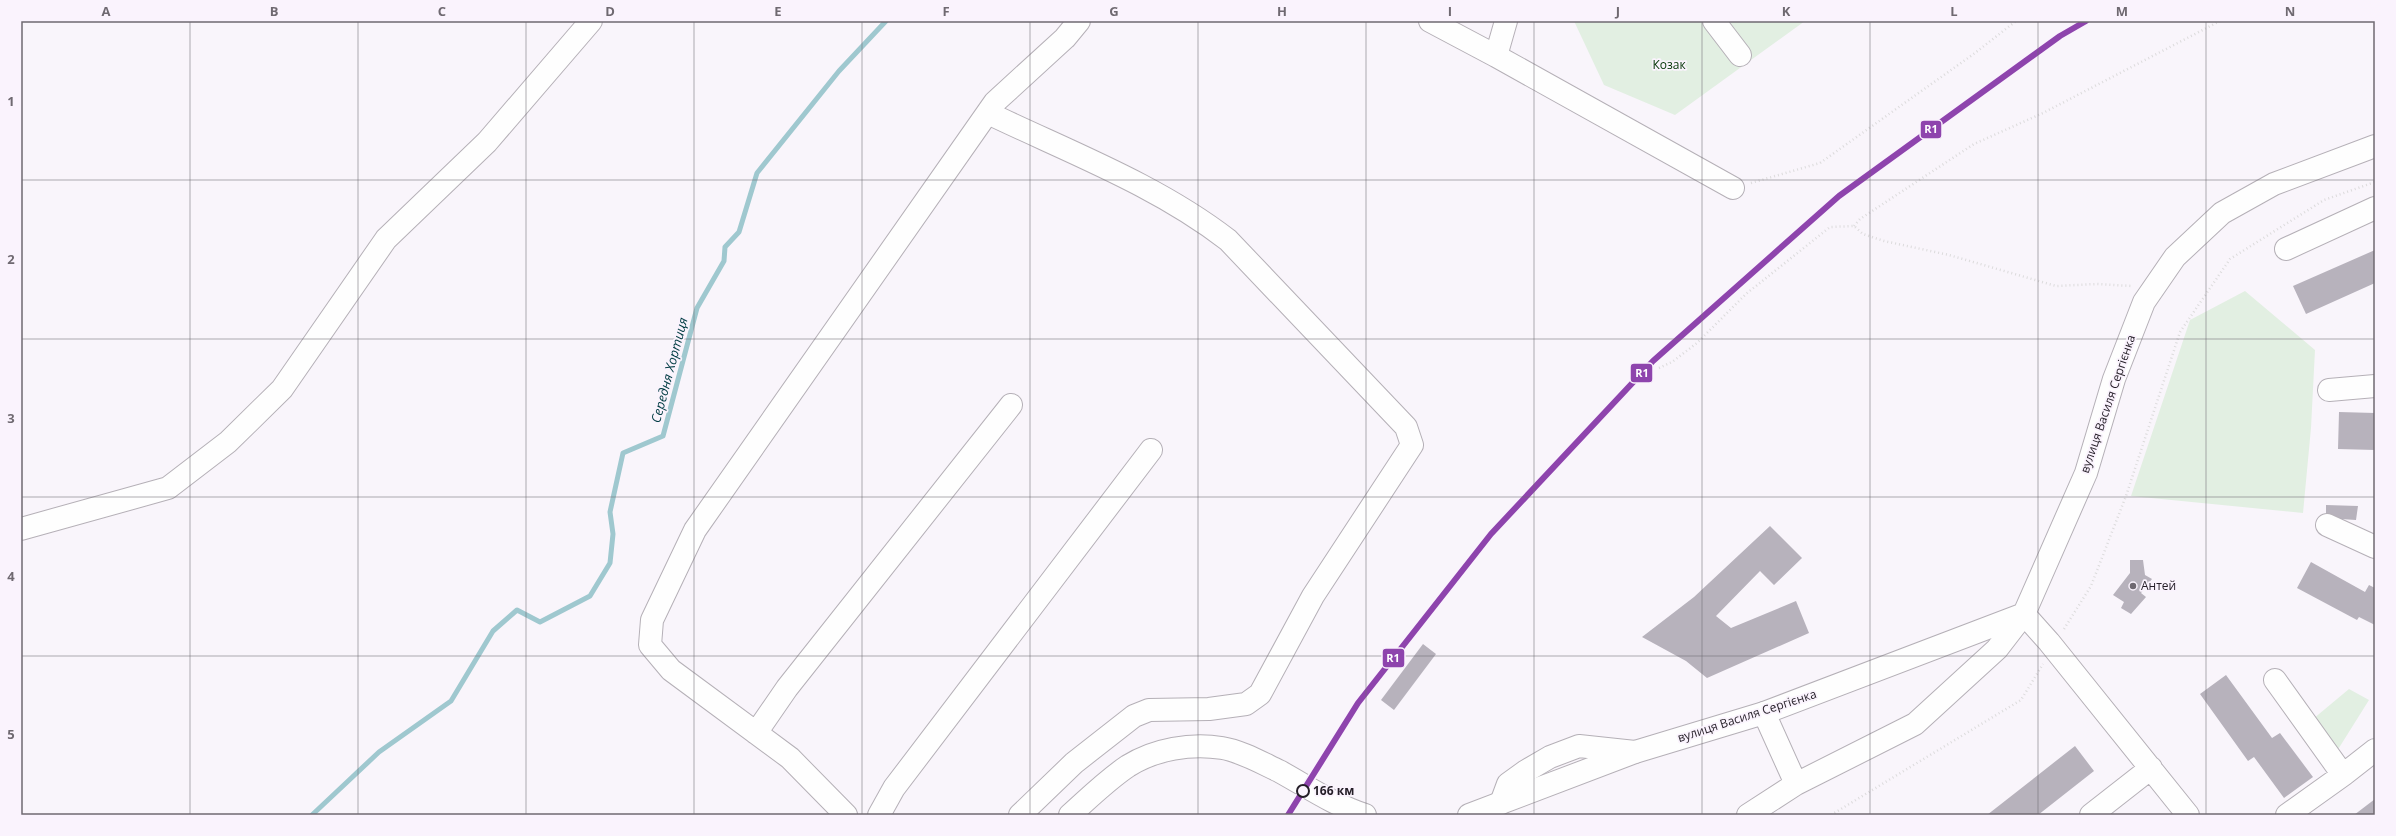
<svg xmlns="http://www.w3.org/2000/svg" width="2396" height="836" viewBox="0 0 2396 836" font-family="'Open Sans',sans-serif">
  <style>
    .green { fill: #e2efe2 }
    .lines { fill: none; stroke-linecap: round; stroke-linejoin: round }
    .stream { stroke: #9fc8cf; stroke-width: 5 }
    .building { fill: #b7b2bc }
    .minor-casing { stroke: #b5b0b7; stroke-width: 24 }
    .major-casing { stroke: #b5b0b7; stroke-width: 24 }
    .path { stroke: #dcdbdc; stroke-width: 2.5; stroke-dasharray: 1 3; stroke-linecap: butt }
    .minor { stroke: #fefefe; stroke-width: 22 }
    .major { stroke: #fefefe; stroke-width: 22 }
    .rail-1-casing { stroke: #faf3fd; stroke-width: 9 }
    .rail-1 { stroke: #8e44ad; stroke-width: 6 }
    .grid { fill: none; stroke: #6f6971; stroke-width: 1; stroke-opacity: 0.55 }
    .poi-dot { fill: #6f6971; stroke: #faf3fd; stroke-width: 1.5 }
    .stop-dot { fill: #faf3fd; stroke: #241e27; stroke-width: 2 }
    .labels { text-anchor: middle; stroke-width: 3.5; stroke-linejoin: round; paint-order: stroke }
    .park-label { font-size: 12px; fill: #003403; stroke: #faf3fd }
    .street-label { font-size: 12px; fill: #241e27; stroke: #faf3fd }
    .poi-label { font-size: 12px; fill: #241e27; stroke: #faf3fd; text-anchor: start }
    .stop-label { font-size: 12px; font-weight: bold; fill: #241e27; stroke: #faf3fd; text-anchor: start }
    .water-label { font-size: 13px; font-style: italic; fill: #003c42; stroke: #faf3fd }
    .line-badge { stroke: #faf3fd; stroke-width: 1.5 }
    .badge-label { font-size: 11px; text-anchor: middle; font-weight: bold; fill: #fff }
    .neatline { fill: none; stroke: #6f6971; stroke-width: 1.5 }
    .grid-label { font-size: 13px; text-anchor: middle; font-weight: bold; fill: #6f6971 }
  </style>
  <rect width="100%" height="100%" fill="#f9f5fb"/>
  <path class="green" d="M1574,21H1805L1675,115L1604,85Z
    M2245,291L2315,350L2311,428L2303,513L2131,496L2190,320Z
    M2349,689L2369,700L2332,759L2307,724Z"/>
  <g class="lines">
    <path class="stream" d="M312,815L379,752L451,701L493,631L517,610L540,622L590,596L610,563L613,534L610,512L623,453L663,436L697,308L724,261L725,247L739,232L757,173L839,71L886,21"/>
  </g>
  <path class="building" d="M2375,250V283L2306,314L2293,286Z
    M2339,412L2375,413V450L2338,449Z
    M2326,505L2358,506L2356,520L2326,518Z
    M1770,526L1802,558L1774,585L1760,571L1716,616L1731,628L1796,601L1809,633L1707,678L1686,661L1642,637L1694,597Z
    M2130,560H2143L2145,575L2152,579L2141,593L2146,597L2131,614L2121,608L2124,602L2113,595L2130,573Z
    M2311,562L2365,592L2369,585L2375,588V625L2359,617L2357,620L2297,588Z
    M1423,644L1436,654L1394,710L1381,700Z
    M2226,675L2272,738L2280,733L2313,777L2284,798L2254,757L2248,761L2200,694Z
    M2075,746L2094,771L2038,815H1987Z
    M2375,799V815H2354Z"/>
  <g class="lines">
    <defs>
      <path id="minor" d="M1430,21L1496,56L1506,21
        M1714,21L1740,55
        M1496,56L1733,188
        M988,113C1069,152 1157,185 1228,240L1406,427L1412,445L1313,596L1260,694L1246,704L1209,709L1149,710L1134,716L1074,763L1020,815
        M2286,249L2375,208
        M2329,390L2375,386
        M2327,525L2375,547
        M21,529L168,488L228,442L282,389L386,239L487,142L591,21
        M2275,680L2343,775L2287,815
        M1764,713L1796,784
        M756,733L787,688L1011,405
        M2343,775L2375,750
        M1501,803L1508,784L1526,771L1550,757L1579,746L1635,752
        M846,815L790,758L671,670L650,645L652,620L695,530L995,102L1065,38L1079,21
        M879,815L894,788L1151,450
        M1070,815C1089,798 1107,780 1128,766C1155,749 1191,743 1222,748C1241,751 1262,763 1279,771C1308,787 1334,805 1365,815
        M1748,815L1796,784L1915,724L1997,649L2024,614L2049,642L2188,815
        M2091,815L2151,768"/>
      <path id="major" d="M1469,815L1635,752L1764,713L2024,614L2086,473L2114,379L2144,302L2175,257L2222,213L2274,184L2375,146"/>
    </defs>
    <use href="#minor" class="minor-casing"/>
    <use href="#major" class="major-casing"/>
    <path class="path" d="M1751,183L1820,163L1975,53L2016,21
      M1854,226L1860,219L1974,144L2043,113L2220,21
      M1659,368L1672,362L1697,343L1746,294L1830,227L1854,226L1863,234L1884,241L1949,255L2056,286L2097,284L2132,286
      M2064,629L2091,586L2126,496L2180,332L2230,259L2324,200L2375,182
      M1831,815L2021,700L2043,664"/>
    <use href="#minor" class="minor"/>
    <use href="#major" class="major"/>
    <defs>
      <path id="rail-1" d="M1288,815L1358,703L1491,534L1653,361L1839,196L2060,36L2086,21"/>
    </defs>
    <use href="#rail-1" class="rail-1-casing"/>
    <use href="#rail-1" class="rail-1"/>
  </g>
  <path class="grid" d="M190,21V815M358,21V815M526,21V815M694,21V815M862,21V815M1030,21V815M1198,21V815M1366,21V815M1534,21V815M1702,21V815M1870,21V815M2038,21V815M2206,21V815M21,180H2375M21,339H2375M21,497H2375M21,656H2375"/>
  <circle class="poi-dot" cx="2133" cy="586" r="4"/>
  <circle class="stop-dot" cx="1303" cy="791" r="6"/>
  <g class="labels">
    <g class="park-label">
      <text x="1669" y="69">Козак</text>
    </g>
    <g class="street-label">
      <text transform="translate(2108 404) rotate(-71)" y="4">вулиця Василя Сергієнка</text>
      <text transform="translate(1747 716) rotate(-18)" y="4">вулиця Василя Сергієнка</text>
    </g>
    <g class="poi-label">
      <text x="2141" y="590">Антей</text>
    </g>
    <g class="stop-label">
      <text x="1313" y="795">166 км</text>
    </g>
    <g class="water-label">
      <text transform="translate(669 370) rotate(-75)" y="5">Середня Хортиця</text>
    </g>
  </g>
  <g class="line-badge">
    <rect x="1920" y="120" width="22" height="19" rx="4" fill="#8e44ad"/>
    <rect x="1630" y="363" width="23" height="20" rx="4" fill="#8e44ad"/>
    <rect x="1382" y="648" width="23" height="20" rx="4" fill="#8e44ad"/>
  </g>
  <g class="badge-label">
    <text x="1931" y="133">R1</text>
    <text x="1642" y="377">R1</text>
    <text x="1393" y="662">R1</text>
  </g>
  <rect width="2396" height="836" fill="none" stroke="#faf3fd" stroke-width="44"/>
  <rect x="22" y="22" width="2352" height="792" class="neatline"/>
  <g class="grid-label">
    <text x="106" y="16">A</text>
    <text x="274" y="16">B</text>
    <text x="442" y="16">C</text>
    <text x="610" y="16">D</text>
    <text x="778" y="16">E</text>
    <text x="946" y="16">F</text>
    <text x="1114" y="16">G</text>
    <text x="1282" y="16">H</text>
    <text x="1450" y="16">I</text>
    <text x="1618" y="16">J</text>
    <text x="1786" y="16">K</text>
    <text x="1954" y="16">L</text>
    <text x="2122" y="16">M</text>
    <text x="2290" y="16">N</text>
    <text x="11" y="106">1</text>
    <text x="11" y="264">2</text>
    <text x="11" y="423">3</text>
    <text x="11" y="581">4</text>
    <text x="11" y="739">5</text>
  </g>
</svg>
